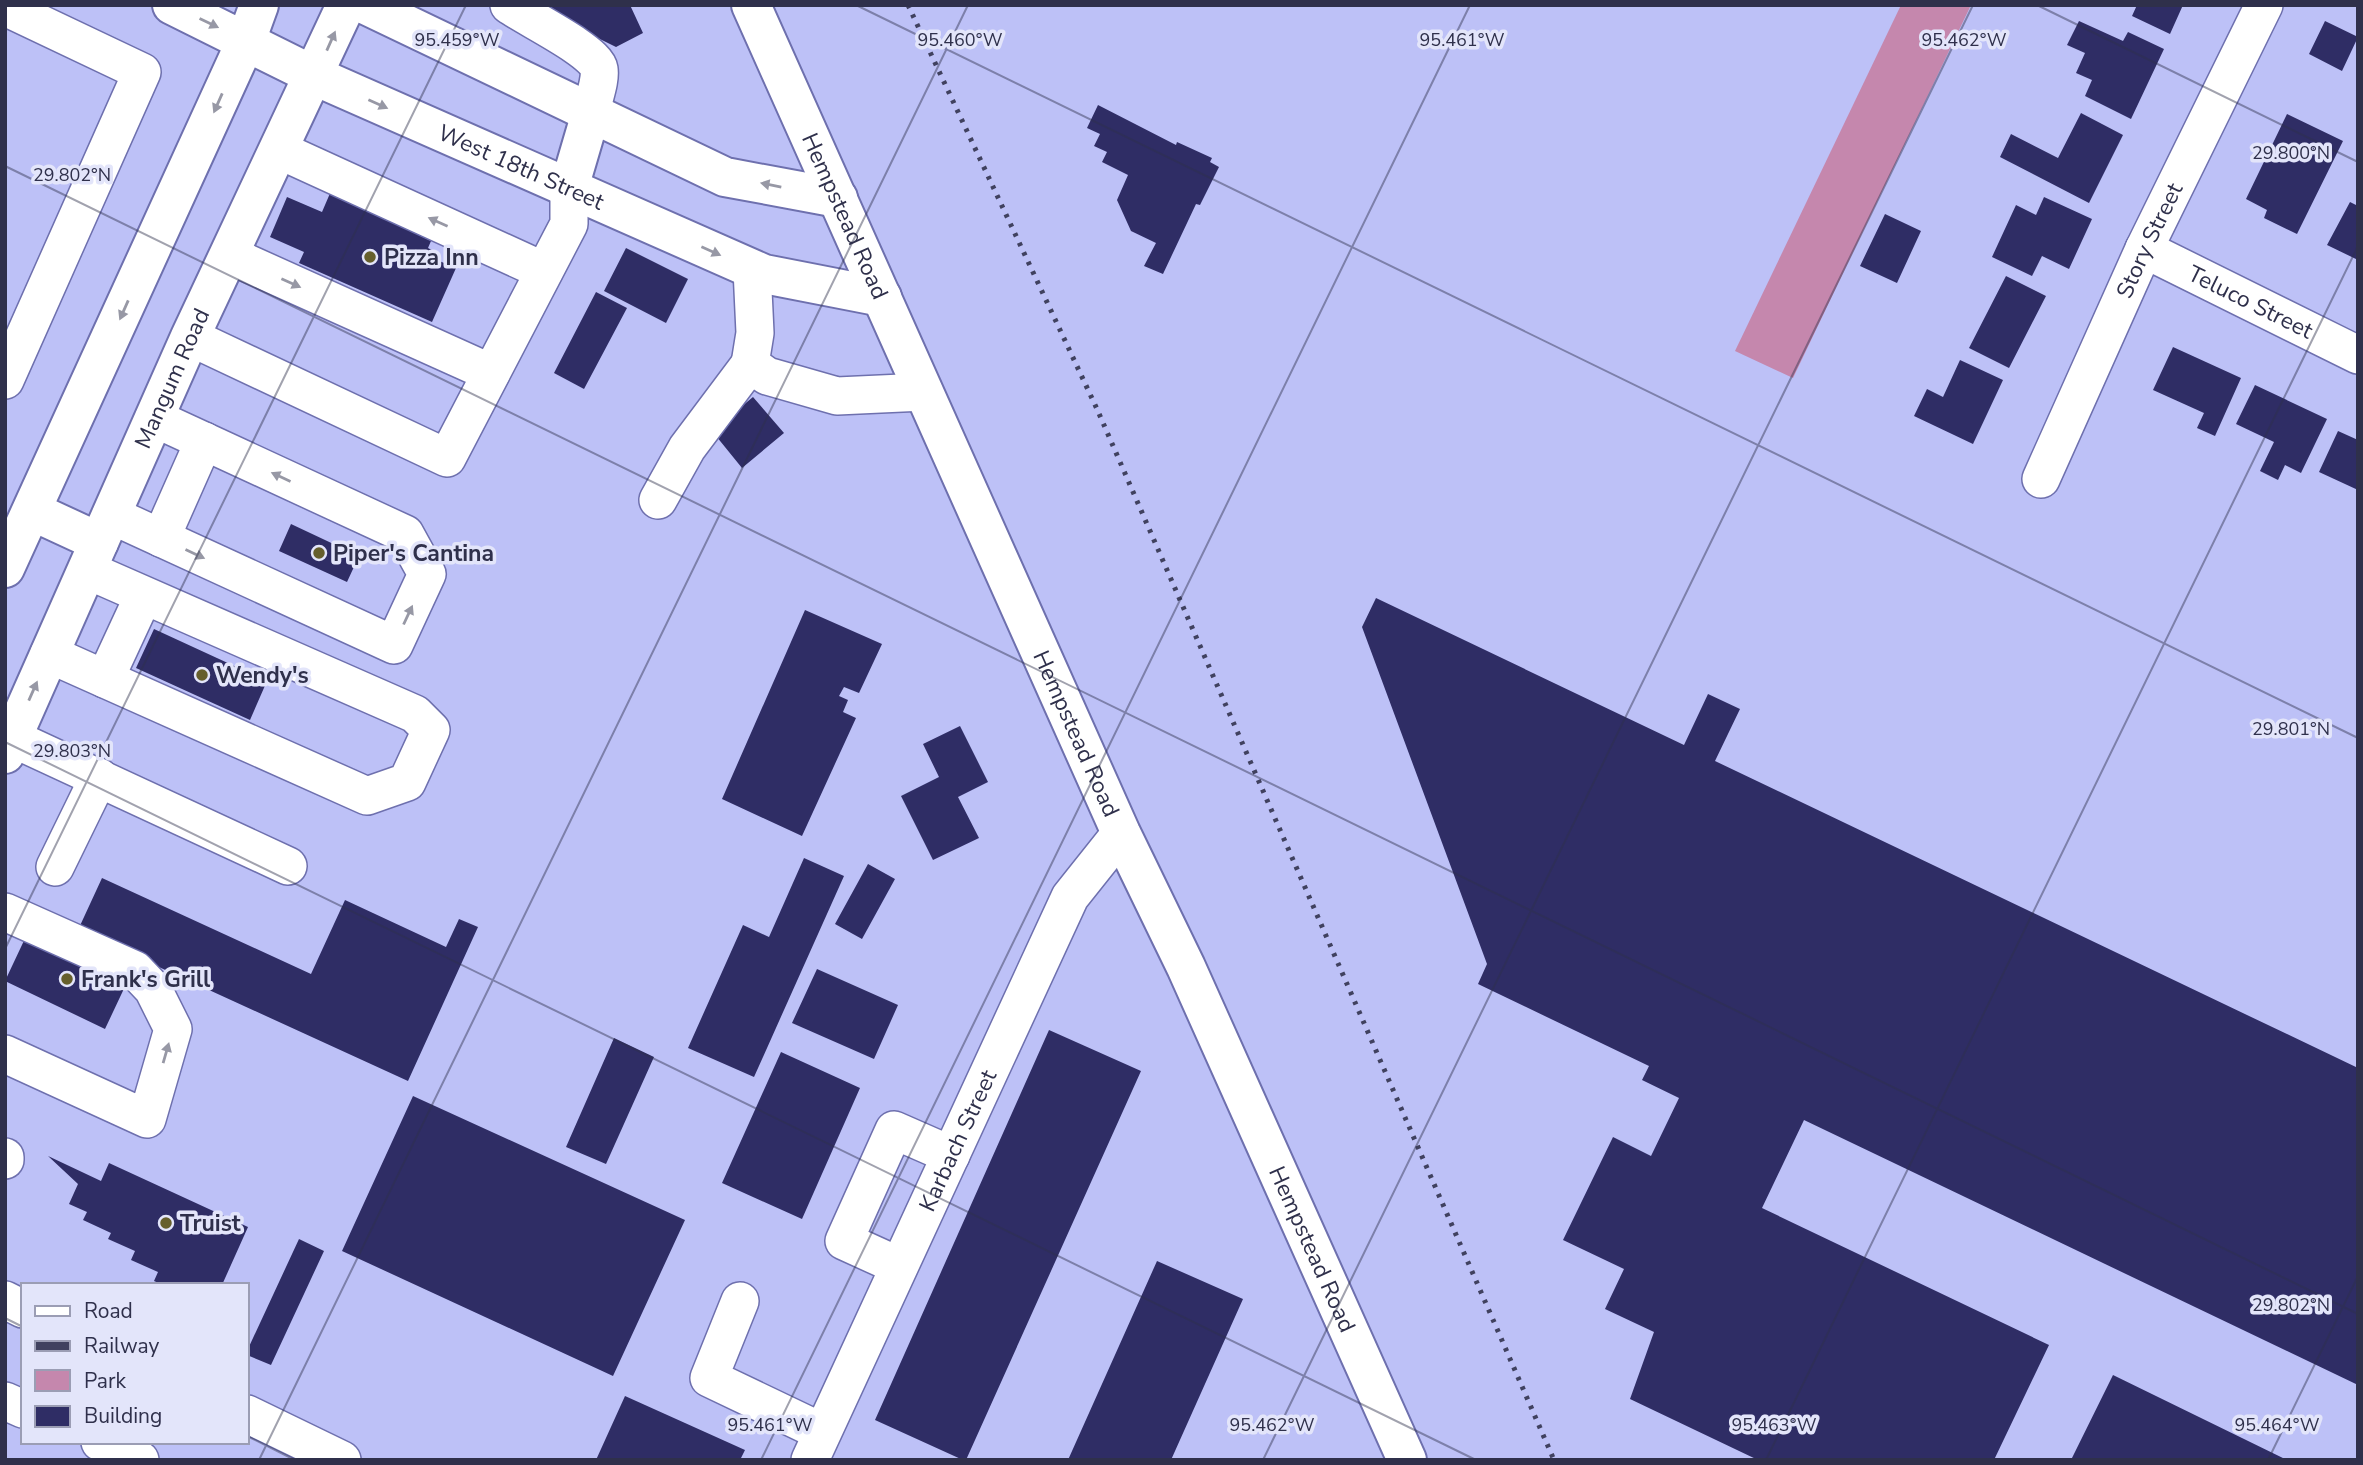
<svg xmlns="http://www.w3.org/2000/svg" width="2363" height="1465" font-family="'Nunito Sans',sans-serif">
	<style>
		.green { fill: #c587ad }
		.building { fill: #2f2d65 }
		.lines { fill: none; stroke-linecap: round; stroke-linejoin: round }
		.minor-casing { stroke: #6e70ae; stroke-width: 40 }
		.major-casing { stroke: #6e70ae; stroke-width: 42 }
		.minor { stroke: #fff; stroke-width: 37 }
		.major { stroke: #fff; stroke-width: 38 }
		.rail { stroke: #40415f; stroke-width: 5; stroke-dasharray: 3.5 7; stroke-linecap: butt }
		.oneway { fill: #9798a5 }
		.ticks { fill: none; stroke: #2f304b; stroke-width: 2; stroke-opacity: 0.45 }
		.poi-dot { fill: #665f2c; stroke: #e3e5fa; stroke-width: 2.5 }
		.labels { text-anchor: middle; dominant-baseline: central; stroke-width: 7; stroke-linejoin: round; paint-order: stroke }
		.street-label { font-size: 23px; fill: #2f304b; stroke: #e3e5fa }
		.poi-label { font-size: 23px; font-weight: bold; fill: #2f304b; stroke: #e3e5fa; text-anchor: start }
		.ticks-label { font-size: 18px; text-anchor: middle; fill: #2f304b; stroke: #e3e5fa; stroke-width: 7; stroke-linejoin: round; paint-order: stroke }
	</style>
	<rect width="100%" height="100%" fill="#bdc1f7"/>
	<!-- green -->
	<path class="green" d="M1901 5H1971L1793 378 1735 351Z"/>
	<!-- building -->
	<path class="building" d="M531 5H630L643 33 616 47Z
		M2137 5H2183L2170 34 2132 16Z
		M2079 21 2123 41 2128 32 2164 49 2131 119 2085 96 2092 80 2076 73 2085 53 2067 45Z
		M2325 21 2358 37 2342 71 2309 54Z
		M1098 105 1176 145 1177 142 1212 158 1210 162 1219 167 1200 205 1196 204 1163 274 1144 266 1156 243 1131 231 1117 200 1128 175 1102 162 1107 152 1094 146 1100 134 1087 128Z
		M2081 113 2123 135 2089 203 2000 157 2011 134 2058 158Z
		M2287 114 2343 141 2297 234 2264 218 2267 210 2246 199Z
		M331 191 431 241 428 248 439 254 437 260 456 268 432 322 299 263 304 252 270 237 287 197 322 212Z
		M2044 197 2092 219 2069 269 2042 256 2032 276 1992 257 2016 205 2036 215Z
		M2350 202 2358 206V260L2327 245Z
		M1885 214 1921 231 1897 283 1860 266Z
		M626 248 688 279 666 323 604 291Z
		M2006 276 2046 296 2009 368 1969 348Z
		M596 292 627 308 584 389 554 373Z
		M2173 347 2241 378 2215 436 2197 428 2204 413 2153 390Z
		M1960 360 2003 380 1973 444 1914 416 1927 389 1943 397Z
		M2255 385 2327 419 2301 473 2285 465 2278 480 2260 471 2274 442 2236 424Z
		M753 397 784 433 742 468 712 431Z
		M2338 431 2358 440V490L2319 472Z
		M291 524 359 556 347 582 279 551Z
		M1376 598 1684 745 1708 694 1740 709 1715 761 2358 1068V1385L1804 1120 1762 1208 2049 1345 1994 1460H1758L1630 1399 1654 1332 1605 1309 1624 1269 1563 1240 1613 1137 1651 1156 1679 1098 1642 1080 1649 1066 1478 984 1487 964 1362 627Z
		M805 610 882 644 859 693 844 687 839 696 848 700 843 712 856 718 802 836 722 799Z
		M154 629 267 681 250 720 136 668Z
		M960 726 988 782 958 797 979 838 933 860 901 796 939 777 923 744Z
		M804 858 844 876 754 1077 688 1048 743 925 769 937Z
		M868 864 895 879 862 939 835 924Z
		M102 878 311 974 345 900 446 947 459 919 478 927 408 1081 78 930Z
		M29 930 129 978 105 1029 5 981Z
		M817 969 898 1005 874 1059 792 1023Z
		M1049 1030 1141 1071 966 1460H963L875 1420Z
		M614 1038 654 1057 606 1164 566 1147Z
		M781 1052 860 1088 802 1219 722 1183Z
		M413 1096 685 1220 613 1376 342 1251Z
		M48 1156 101 1181 109 1163 248 1227 222 1285H163L154 1281 158 1272 131 1260 135 1251 108 1239 111 1233 83 1220 87 1212 69 1204 78 1184Z
		M299 1239 324 1251 271 1365 247 1355V1351Z
		M1157 1261 1243 1299 1171 1460H1068Z
		M2113 1375 2287 1460H2071Z
		M625 1396 745 1450 740 1460H596Z"/>
	<g class="lines">
		<!-- minor casing -->
		<g class="minor-casing">
			<g id="minor">
				<path d="M509 5C527 18 596 51 599 69 601 81 593 100 591 113"/>
				<path d="M5 7 142 72 5 380"/>
				<path d="M279 150 544 271"/>
				<path id="s1" d="M2144 249 2358 355"/>
				<path d="M229 255 491 373"/>
				<path d="M752 269 755 333 750 364 767 376 837 396 924 392"/>
				<path d="M190 337 447 458 569 224V188"/>
				<path id="s2" d="M2041 479 2144 249 2264 5"/>
				<path d="M658 500 687 448 750 364"/>
				<path d="M111 515 394 645 427 574 405 534 154 418"/>
				<path d="M161 538 204 441"/>
				<path d="M49 654 367 796 407 782 431 730 415 714 87 570"/>
				<path d="M105 679 143 597"/>
				<path d="M12 738 288 866"/>
				<path d="M55 867 99 777"/>
				<path d="M5 912 135 970 153 989 173 1029 147 1119 5 1054"/>
				<path d="M5 1157V1160"/>
				<path d="M899 1266 844 1241 894 1130 951 1155"/>
				<path d="M5 1300 23 1309"/>
				<path d="M740 1301 709 1378 822 1432"/>
				<path d="M5 1401 23 1409"/>
				<path d="M247 1414 342 1460"/>
				<path d="M100 1442 140 1460"/>
				<path id="s3" d="M810 1460 1070 897 1121 833"/>
			</g>
		</g>
		<!-- major casing -->
		<g class="major-casing">
			<g id="major">
				<path id="s4" d="M172 5 315 76 764 274 882 297"/>
				<path d="M366 5 725 177 838 198"/>
				<path id="s5" d="M751 5 1121 833 1186 967 1407 1460"/>
				<path d="M569 188 591 113"/>
				<path d="M32 511 99 542"/>
				<path d="M5 568 246 41 259 5"/>
				<path id="s6" d="M5 754 190 337 346 5"/>
			</g>
		</g>
		<!-- minor -->
		<use href="#minor" class="minor"/>
		<!-- major -->
		<use href="#major" class="major"/>
		<!-- rail -->
		<path class="rail" d="M908 5 1097 409 1554 1460"/>
	</g>
	<!-- one-way arrows -->
	<defs><path id="oneway-solid" d="M-6-.8H1V-3.2L6.5 0L1 3.2V.8H-6Z" transform="scale(1.75)"/></defs>
	<g class="oneway">
		<use href="#oneway-solid" transform="translate(209 23) rotate(26)"/>
		<use href="#oneway-solid" transform="translate(331 41) rotate(-66)"/>
		<use href="#oneway-solid" transform="translate(218 103) rotate(114)"/>
		<use href="#oneway-solid" transform="translate(378 104) rotate(24)"/>
		<use href="#oneway-solid" transform="translate(771 185) rotate(-169)"/>
		<use href="#oneway-solid" transform="translate(438 222) rotate(-156)"/>
		<use href="#oneway-solid" transform="translate(711 251) rotate(24)"/>
		<use href="#oneway-solid" transform="translate(291 283) rotate(24)"/>
		<use href="#oneway-solid" transform="translate(124 310) rotate(114)"/>
		<use href="#oneway-solid" transform="translate(281 477) rotate(-155)"/>
		<use href="#oneway-solid" transform="translate(195 554) rotate(25)"/>
		<use href="#oneway-solid" transform="translate(408 615) rotate(-65)"/>
		<use href="#oneway-solid" transform="translate(33 691) rotate(-66)"/>
		<use href="#oneway-solid" transform="translate(166 1053) rotate(-74)"/>
	</g>
	<!-- ticks -->
	<path class="ticks" d="M856 5 2358 738M2037 5 2358 162M5 166 2358 1314M5 742 1476 1460M5 949 466 5M5 1318 23 1327M247 1436 295 1460M259 1460 968 5M761 1460 1470 5M1263 1460 1973 5M1766 1460 2358 246M2268 1460 2358 1276"/>
	<!-- markers -->
	<g class="poi-dot">
		<circle cx="370" cy="257" r="7"/>
		<circle cx="319" cy="553" r="7"/>
		<circle cx="202" cy="675" r="7"/>
		<circle cx="67" cy="979" r="7"/>
		<circle cx="166" cy="1223" r="7"/>
	</g>
	<g class="labels">
		<!-- street labels -->
		<g class="street-label">
			<text stroke="none"><textPath href="#s4" startOffset="385">West 18th Street</textPath></text>
			<text stroke="none"><textPath href="#s5" startOffset="231">Hempstead Road</textPath></text>
			<text stroke="none"><textPath href="#s2" startOffset="262">Story Street</textPath></text>
			<text stroke="none"><textPath href="#s1" startOffset="119">Teluco Street</textPath></text>
			<text stroke="none"><textPath href="#s6" startOffset="411">Mangum Road</textPath></text>
			<text stroke="none"><textPath href="#s5" startOffset="798">Hempstead Road</textPath></text>
			<text stroke="none"><textPath href="#s3" startOffset="352">Karbach Street</textPath></text>
			<text stroke="none"><textPath href="#s5" startOffset="1365">Hempstead Road</textPath></text>
		</g>
		<!-- poi labels -->
		<g class="poi-label">
			<text x="384" y="257">Pizza Inn</text>
			<text x="333" y="553">Piper's Cantina</text>
			<text x="216" y="675">Wendy's</text>
			<text x="81" y="979">Frank's Grill</text>
			<text x="180" y="1223">Truist</text>
		</g>
	</g>
	<g class="ticks-label">
		<text x="457" y="46">95.459°W</text>
		<text x="960" y="46">95.460°W</text>
		<text x="1462" y="46">95.461°W</text>
		<text x="1964" y="46">95.462°W</text>
		<text x="2291" y="159">29.800°N</text>
		<text x="72" y="181">29.802°N</text>
		<text x="2291" y="735">29.801°N</text>
		<text x="72" y="757">29.803°N</text>
		<text x="2291" y="1311">29.802°N</text>
		<text x="770" y="1431">95.461°W</text>
		<text x="1272" y="1431">95.462°W</text>
		<text x="1774" y="1431">95.463°W</text>
		<text x="2277" y="1431">95.464°W</text>
	</g>
	<!-- border -->
	<rect width="2363" height="1465" fill="none" stroke="#2f304b" stroke-width="14"/>
	<!-- legend -->
	<rect x="21" y="1283" width="228" height="161" fill="#e3e5fa" stroke="#9b9db4" stroke-width="2"/>
	<rect x="35" y="1306" width="35" height="10" fill="#ffffff" stroke="#9b9db4" stroke-width="2"/>
	<text x="84" y="1318" font-size="21" fill="#2f304b">Road</text>
	<rect x="35" y="1341" width="35" height="10" fill="#40415f" stroke="#9b9db4" stroke-width="2"/>
	<text x="84" y="1353" font-size="21" fill="#2f304b">Railway</text>
	<rect x="35" y="1370" width="35" height="21" fill="#c587ad" stroke="#9b9db4" stroke-width="2"/>
	<text x="84" y="1388" font-size="21" fill="#2f304b">Park</text>
	<rect x="35" y="1406" width="35" height="21" fill="#2f2d65" stroke="#9b9db4" stroke-width="2"/>
	<text x="84" y="1423" font-size="21" fill="#2f304b">Building</text>
</svg>
